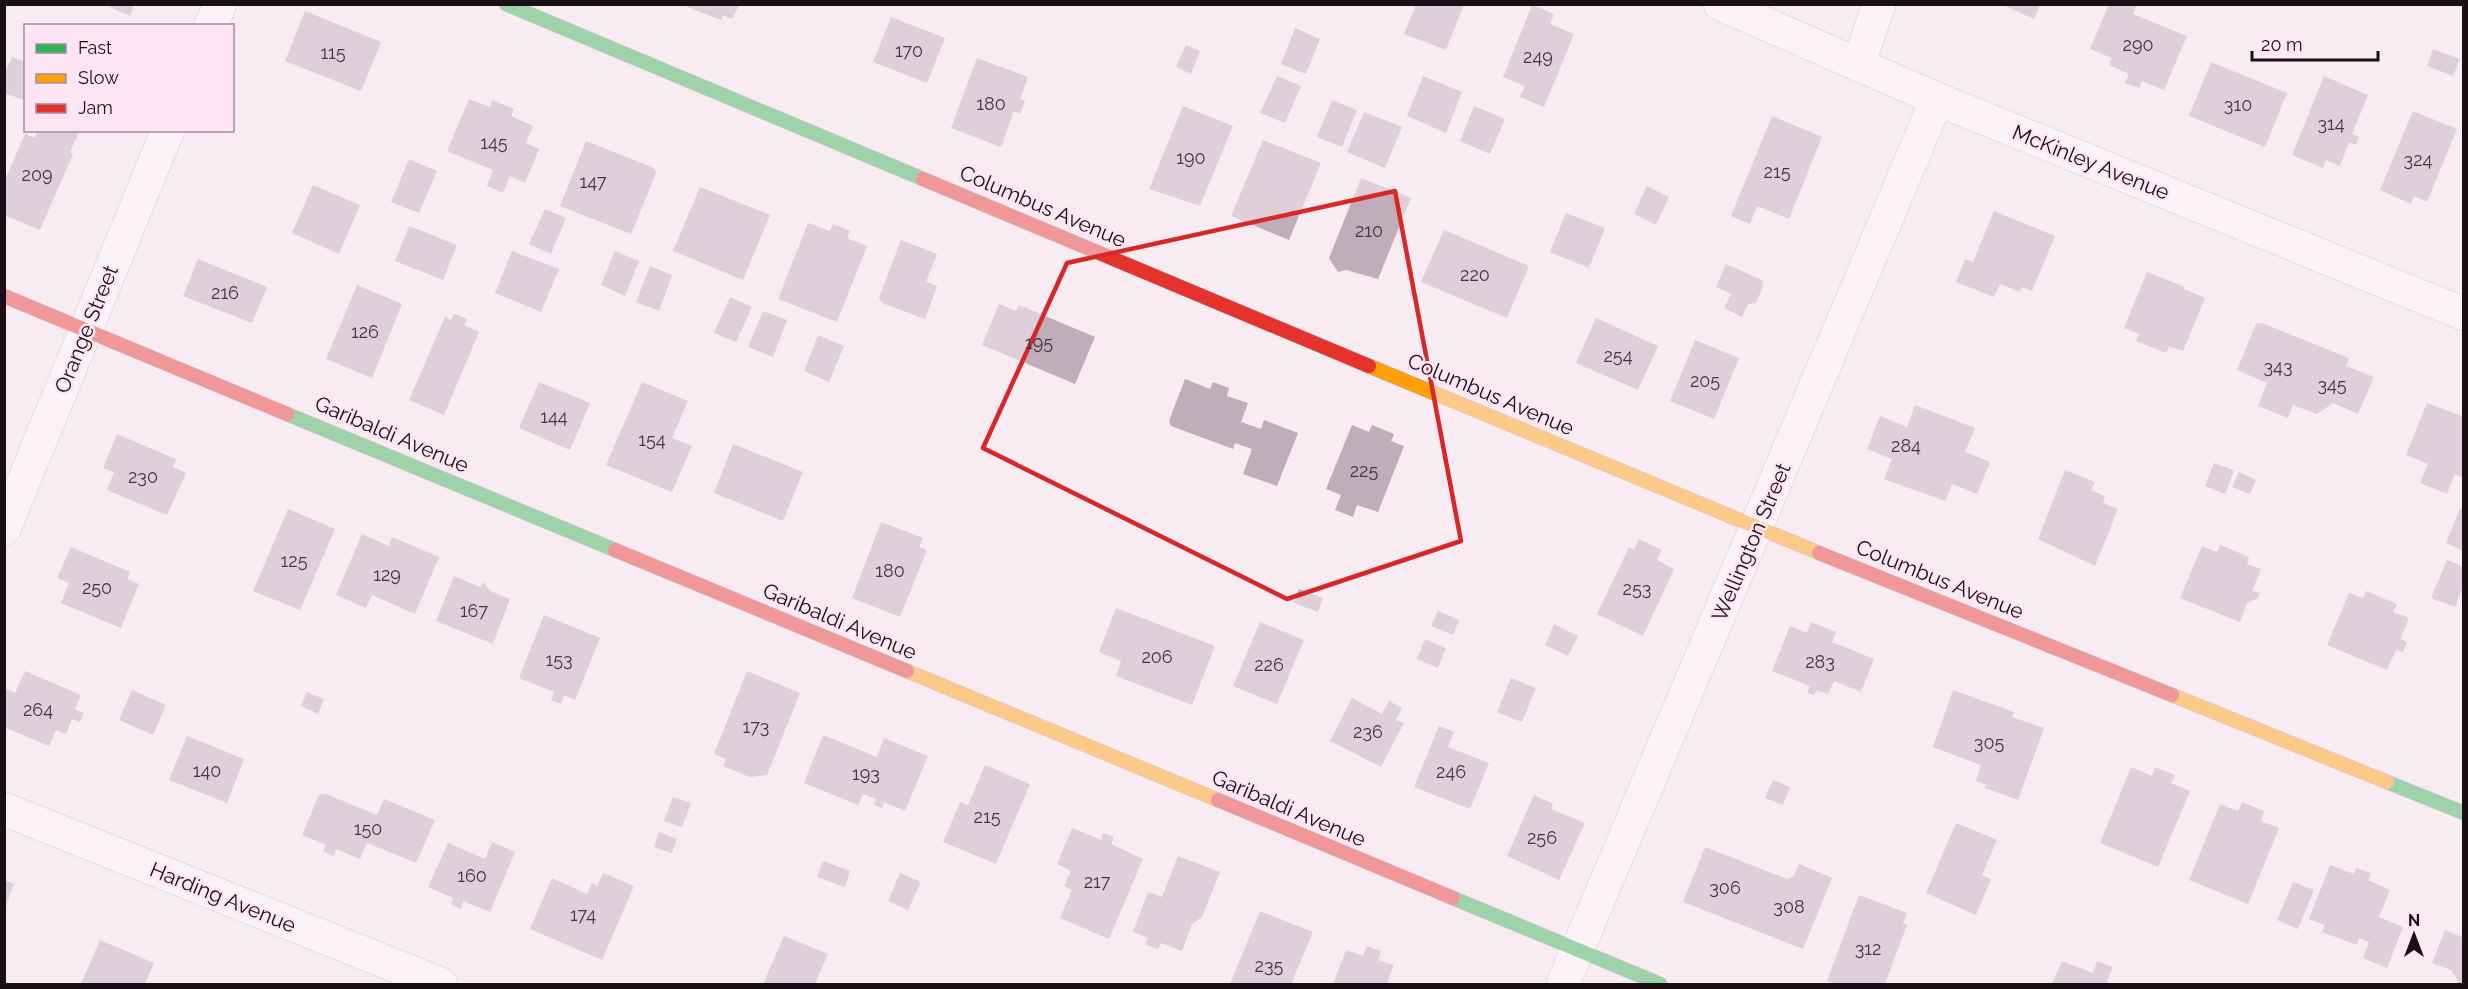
<svg xmlns="http://www.w3.org/2000/svg" width="2468" height="989" font-family="Raleway,sans-serif">
	<style>
		.building { fill: #c0adb9 }
		.lines { fill: none; stroke-linecap: round; stroke-linejoin: round }
		.street-casing { stroke: #b2a7ad; stroke-width: 34 }
		.fast-casing { stroke: #b2a7ad; stroke-width: 15 }
		.slow-casing { stroke: #b2a7ad; stroke-width: 15 }
		.jam-casing { stroke: #b2a7ad; stroke-width: 15 }
		.street { stroke: #fefcfd; stroke-width: 33 }
		.fast { stroke: #30b455; stroke-width: 14 }
		.slow { stroke: #ff9f0a; stroke-width: 14 }
		.jam { stroke: #e5322d; stroke-width: 14 }
		.marked { fill: none; stroke: #d62828; stroke-width: 4.5; stroke-linejoin: round }
		.labels { text-anchor: middle; dominant-baseline: central; stroke-width: 5; stroke-linejoin: round; paint-order: stroke }
		.number-label { font-size: 18px; fill: #43363e }
		.street-label { font-size: 21px; fill: #190f15; stroke: #fee5f3 }
	</style>
	<rect width="100%" height="100%" fill="#f8ebf2"/>
	<!-- building -->
	<path class="building" d="M103 4H134L130 16Z
		M688 4H740L732 19 723 15 721 20 687 7Z
		M1416 4H1464L1446 50 1404 34Z
		M2001 4H2040L2034 19Z
		M2109 4H2137L2133 14 2187 36 2164 90 2142 81 2139 88 2125 83 2129 74 2109 65 2112 58 2090 49Z
		M1532 5 1554 14 1550 24 1574 34 1544 107 1520 97 1525 86 1503 77Z
		M305 11 381 42 361 91 285 61Z
		M891 17 945 38 927 83 873 62Z
		M1295 28 1320 39 1306 74 1281 64Z
		M1186 45 1200 51 1191 74 1176 67Z
		M2433 49 2460 59 2453 76 2427 66Z
		M12 57 26 62 24 100 4 93V75Z
		M977 58 1028 77 1020 99 1025 101 1020 114 1014 111 1001 147 951 128Z
		M2211 62 2287 93 2265 147 2189 116Z
		M1277 76 1301 86 1285 123 1260 113Z
		M1423 76 1462 92 1446 133 1407 116Z
		M2324 76 2368 95 2352 134 2359 137 2356 145 2349 142 2340 166 2326 160 2323 168 2292 155Z
		M469 99 490 107 492 100 514 109 511 116 533 126 526 143 539 149 525 183 510 176 503 193 487 186 493 170 447 151Z
		M1332 100 1357 110 1342 147 1317 137Z
		M1183 106 1233 126 1200 206 1149 189Z
		M1474 106 1505 119 1490 154 1460 141Z
		M2413 111 2457 129 2427 202 2414 196 2411 204 2380 190Z
		M1364 112 1402 127 1385 168 1347 152Z
		M1772 116 1822 137 1789 219 1757 206 1750 224 1731 216Z
		M38 130 79 132 70 152 73 154 40 230 4 215V182L25 134 35 138Z
		M1263 140 1321 163 1289 240 1231 216Z
		M586 141 654 168 656 173 631 234 560 206Z
		M409 159 437 171 419 213 391 202Z
		M1361 178 1411 198 1378 279 1346 270 1338 272 1329 258Z
		M313 185 360 205 339 254 292 233Z
		M1647 186 1669 197 1656 225 1634 214Z
		M700 187 770 215 743 280 673 251Z
		M545 209 566 218 551 254 529 244Z
		M1994 211 2055 236 2032 291 2022 287 2020 292 2000 284 1994 297 1956 282 1965 259 1973 262Z
		M1566 213 1605 228 1589 268 1550 252Z
		M808 223 830 231 833 224 850 231 847 238 867 246 837 322 778 299Z
		M409 226 457 245 443 280 395 261Z
		M1444 230 1529 266 1507 318 1421 282Z
		M901 240 937 254 926 282 937 286 925 319 882 303 879 298Z
		M512 251 559 269 541 312 495 293Z
		M615 251 639 261 625 296 601 285Z
		M198 259 267 287 252 323 183 296Z
		M1726 264 1762 280 1763 286 1756 303 1748 304 1742 317 1724 308 1731 294 1716 287Z
		M650 266 672 275 659 311 636 302Z
		M2147 272 2185 287 2184 289 2205 298 2183 351 2169 346 2166 353 2136 341 2139 334 2124 328Z
		M357 285 402 304 372 378 326 359Z
		M730 297 752 307 736 342 714 333Z
		M999 304 1016 311 1019 305 1095 337 1075 384 982 345Z
		M763 311 787 320 773 357 748 347Z
		M454 314 467 319 464 325 479 332 444 415 409 400 445 317 451 320Z
		M1596 318 1658 346 1638 390 1576 363Z
		M2262 323 2349 358 2346 366 2374 377 2358 414 2333 403 2317 414 2293 405 2288 418 2258 406 2267 383 2237 370 2256 324Z
		M818 335 844 346 829 382 804 371Z
		M1695 340 1739 358 1714 419 1670 401Z
		M1185 379 1210 389 1213 382 1229 388 1227 396 1248 403 1241 422 1261 429 1264 420 1298 433 1277 486 1243 474 1252 449 1235 443 1233 449 1171 426 1169 421Z
		M539 382 590 403 570 450 519 428Z
		M642 382 688 401 672 438 692 446 672 492 606 465Z
		M2427 403 2464 417V478L2455 474 2447 494 2420 483 2428 464 2406 455Z
		M1915 405 1975 428 1965 452 1990 462 1977 494 1952 484 1945 501 1884 479 1892 459 1867 449 1880 416 1907 427Z
		M1352 425 1369 432 1372 425 1394 434 1391 441 1404 446 1378 512 1357 505 1353 517 1335 510 1341 495 1326 489Z
		M117 434 176 459 173 467 186 473 167 515 107 490 114 472 103 468Z
		M733 444 803 472 783 521 714 493Z
		M2214 463 2234 470 2225 494 2205 486Z
		M2065 470 2095 482 2091 490 2105 496 2103 503 2118 509 2095 566 2038 539Z
		M2239 472 2256 480 2250 494 2232 487Z
		M288 509 335 529 300 610 253 591Z
		M2460 509 2464 510V551L2446 543Z
		M881 522 923 538 919 547 927 550 900 617 852 598Z
		M362 534 389 546 392 537 439 557 415 614 372 595 366 608 336 595Z
		M1639 539 1662 550 1657 560 1674 569 1643 636 1597 614 1629 547 1634 550Z
		M2220 545 2249 557 2247 564 2261 569 2252 591 2260 593 2258 598 2247 603 2240 622 2180 598 2202 546 2217 552Z
		M71 547 130 572 127 579 139 584 121 628 61 603 69 583 57 578Z
		M2447 560 2464 567V584L2455 607 2431 598Z
		M454 576 480 587 483 582 490 591 510 599 493 644 436 621Z
		M1299 589 1323 598 1318 612 1294 603Z
		M2366 591 2397 604 2393 612 2409 618 2400 639 2407 642 2403 652 2396 650 2387 670 2327 645 2349 593 2363 598Z
		M1116 608 1215 646 1192 705 1116 676 1121 661 1099 652Z
		M1438 611 1459 620 1453 635 1431 626Z
		M544 615 600 638 575 700 564 695 561 704 551 700 554 692 519 678Z
		M1260 622 1304 640 1277 704 1233 686Z
		M1811 622 1836 632 1832 642 1874 659 1861 692 1834 681 1828 694 1816 690 1814 695 1807 693 1810 686 1772 671 1790 626 1807 633Z
		M1554 624 1578 636 1568 656 1545 645Z
		M1425 639 1446 648 1438 668 1417 659Z
		M25 671 81 695 75 709 84 713 80 722 72 719 66 734 56 730 49 746 4 727V695L7 689 15 693Z
		M747 671 800 693 767 775 750 777 723 766 726 759 714 754Z
		M1511 678 1536 688 1522 722 1497 712Z
		M132 690 166 705 153 735 119 720Z
		M1953 690 2014 712 2012 717 2044 728 2018 800 1985 788 1986 785 1976 781 1981 765 1933 747Z
		M307 692 324 699 318 714 301 706Z
		M1352 698 1382 714 1389 701 1402 708 1396 720 1404 723 1381 767 1330 741Z
		M1439 726 1454 732 1448 747 1489 763 1470 809 1414 787Z
		M823 735 877 757 884 738 928 756 905 811 884 802 882 808 874 805 876 799 863 794 858 805 804 783Z
		M187 736 244 759 227 803 169 780Z
		M985 765 1030 784 996 864 943 842 960 802 968 805Z
		M2131 767 2152 776 2155 767 2175 775 2171 783 2190 791 2158 867 2100 843Z
		M1773 780 1790 787 1783 805 1765 798Z
		M326 794 377 815 384 799 435 820 416 863 367 843 360 859 336 849 334 856 323 851 326 845 302 835 319 795Z
		M1534 795 1553 804 1551 809 1585 823 1559 880 1507 856Z
		M673 797 691 803 682 827 664 821Z
		M2242 802 2264 811 2261 821 2279 828 2248 904 2189 880 2220 804 2238 811Z
		M1956 823 1997 840 1982 875 1991 879 1976 915 1926 893Z
		M1072 828 1101 840 1103 833 1114 837 1111 844 1143 859 1109 939 1060 918 1072 890 1064 886 1071 871 1057 864Z
		M659 832 677 839 672 853 654 847Z
		M492 842 515 852 490 912 463 901 461 909 451 904 453 898 428 887 448 843 485 859Z
		M1705 847 1787 879 1794 876 1799 864 1832 878 1803 949 1683 902Z
		M1178 856 1220 872 1202 917 1192 924 1182 951 1161 943 1158 949 1145 944 1148 938 1133 932 1148 892 1162 897Z
		M823 861 850 871 845 887 817 877Z
		M2330 865 2354 874 2356 868 2371 873 2368 880 2390 890 2379 917 2403 927 2387 968 2363 958 2369 942 2359 938 2357 945 2322 932 2325 925 2309 919Z
		M603 873 634 886 602 960 530 929 552 878 587 894 592 883 597 886Z
		M900 873 921 882 908 910 888 901Z
		M4 880 14 884 5 908H4Z
		M2293 882 2314 890 2298 929 2277 920Z
		M1859 895 1907 913 1903 924 1907 925 1885 984H1836L1827 981Z
		M1260 911 1313 932 1291 984H1230Z
		M2445 930 2464 938V984H2456L2458 980 2451 970 2432 963Z
		M784 936 828 954 815 984H763Z
		M100 940 154 963 145 984H81Z
		M1367 946 1381 951 1378 960 1394 965 1387 984H1333L1346 950 1363 956Z
		M2062 961 2093 973 2097 961 2113 967 2106 984H2052Z"/>
	<g class="lines">
		<!-- street casing -->
		<g class="street-casing">
			<path id="street" d="M1720 4 1937 99 2464 314
				M211 26 220 4
				M1859 63 1879 4
				M4 529 168 130
				M4 809 441 984
				M1563 984 1937 99"/>
		</g>
		<!-- fast casing -->
		<g class="fast-casing">
			<path id="fast" d="M506 4 923 179
				M287 414 615 550
				M2387 782 2464 813
				M1453 898 1660 984"/>
		</g>
		<!-- slow casing -->
		<g class="slow-casing">
			<path id="slow" d="M1369 366 1819 553
				M907 671 1218 800
				M2172 695 2387 782"/>
		</g>
		<!-- jam casing -->
		<g class="jam-casing">
			<path id="jam" d="M923 179 1369 366
				M4 296 287 414
				M615 550 907 671
				M1819 553 2172 695
				M1218 800 1453 898"/>
		</g>
		<!-- street -->
		<use href="#street" class="street"/>
		<!-- fast -->
		<use href="#fast" class="fast"/>
		<!-- slow -->
		<use href="#slow" class="slow"/>
		<!-- jam -->
		<use href="#jam" class="jam"/>
	</g>
	<!-- marked area -->
	<path d="M0 0H2468V989H0ZM1395 191 1461 541 1287 599 983 448 1067 263Z" fill="#f8ebf2" fill-opacity=".55" fill-rule="evenodd"/>
	<path class="marked" d="M1395 191 1461 541 1287 599 983 448 1067 263Z"/>
	<g class="labels">
		<!-- number labels -->
		<g class="number-label">
			<text x="2138" y="44">290</text>
			<text x="909" y="50">170</text>
			<text x="333" y="52">115</text>
			<text x="1538" y="56">249</text>
			<text x="991" y="103">180</text>
			<text x="2238" y="104">310</text>
			<text x="2331" y="123">314</text>
			<text x="494" y="142">145</text>
			<text x="1191" y="157">190</text>
			<text x="2418" y="159">324</text>
			<text x="1777" y="171">215</text>
			<text x="37" y="174">209</text>
			<text x="593" y="181">147</text>
			<text x="1369" y="230">210</text>
			<text x="1475" y="274">220</text>
			<text x="225" y="292">216</text>
			<text x="365" y="331">126</text>
			<text x="1039" y="342">195</text>
			<text x="1618" y="355">254</text>
			<text x="2278" y="366">343</text>
			<text x="1705" y="380">205</text>
			<text x="2332" y="384">345</text>
			<text x="554" y="416">144</text>
			<text x="652" y="439">154</text>
			<text x="1906" y="445">284</text>
			<text x="1364" y="470">225</text>
			<text x="143" y="476">230</text>
			<text x="294" y="560">125</text>
			<text x="890" y="570">180</text>
			<text x="387" y="574">129</text>
			<text x="97" y="587">250</text>
			<text x="1637" y="588">253</text>
			<text x="474" y="610">167</text>
			<text x="1157" y="656">206</text>
			<text x="559" y="659">153</text>
			<text x="1820" y="661">283</text>
			<text x="1269" y="664">226</text>
			<text x="38" y="709">264</text>
			<text x="756" y="726">173</text>
			<text x="1368" y="731">236</text>
			<text x="1989" y="742">305</text>
			<text x="207" y="770">140</text>
			<text x="1451" y="771">246</text>
			<text x="866" y="773">193</text>
			<text x="987" y="816">215</text>
			<text x="368" y="828">150</text>
			<text x="1542" y="837">256</text>
			<text x="472" y="875">160</text>
			<text x="1097" y="881">217</text>
			<text x="1725" y="887">306</text>
			<text x="1789" y="906">308</text>
			<text x="583" y="914">174</text>
			<text x="1868" y="948">312</text>
			<text x="1269" y="965">235</text>
		</g>
		<!-- street labels -->
		<g class="street-label">
			<text transform="translate(2091 162) rotate(22)">McKinley Avenue</text>
			<text transform="translate(1043 206) rotate(23)">Columbus Avenue</text>
			<text transform="translate(86 329) rotate(-68)">Orange Street</text>
			<text transform="translate(1491 394) rotate(23)">Columbus Avenue</text>
			<text transform="translate(392 434) rotate(23)">Garibaldi Avenue</text>
			<text transform="translate(1751 542) rotate(-67)">Wellington Street</text>
			<text transform="translate(1940 579) rotate(22)">Columbus Avenue</text>
			<text transform="translate(840 621) rotate(23)">Garibaldi Avenue</text>
			<text transform="translate(1289 808) rotate(23)">Garibaldi Avenue</text>
			<text transform="translate(223 897) rotate(22)">Harding Avenue</text>
		</g>
	</g>
	<!-- border -->
	<rect width="2468" height="989" fill="none" stroke="#190f15" stroke-width="12"/>
	<!-- legend -->
	<rect x="24" y="24" width="210" height="108" fill="#fee5f3" stroke="#a28f9a" stroke-width="1.5"/>
	<rect x="36" y="44" width="30" height="9" fill="#30b455" stroke="#a28f9a" stroke-width="1.5"/>
	<text x="78" y="54" font-size="18" fill="#190f15">Fast</text>
	<rect x="36" y="74" width="30" height="9" fill="#ff9f0a" stroke="#a28f9a" stroke-width="1.5"/>
	<text x="78" y="84" font-size="18" fill="#190f15">Slow</text>
	<rect x="36" y="104" width="30" height="9" fill="#e5322d" stroke="#a28f9a" stroke-width="1.5"/>
	<text x="78" y="114" font-size="18" fill="#190f15">Jam</text>
	<!-- north arrow -->
	<g transform="translate(2414 935)" stroke="#fee5f3" stroke-width="4.5" paint-order="stroke">
	<path d="M0-4.5L10 22L0 15L-10 22Z" fill="#190f15"/>
	<text y="-9" font-size="16" font-weight="bold" text-anchor="middle" fill="#190f15">N</text>
	</g>
	<!-- scale -->
	<path d="M2252 51v9h126v-9" fill="none" stroke="#190f15" stroke-width="3"/>
	<text x="2261" y="51" font-size="18" fill="#190f15" stroke="#fee5f3" stroke-width="4.5" paint-order="stroke">20 m</text>
</svg>
